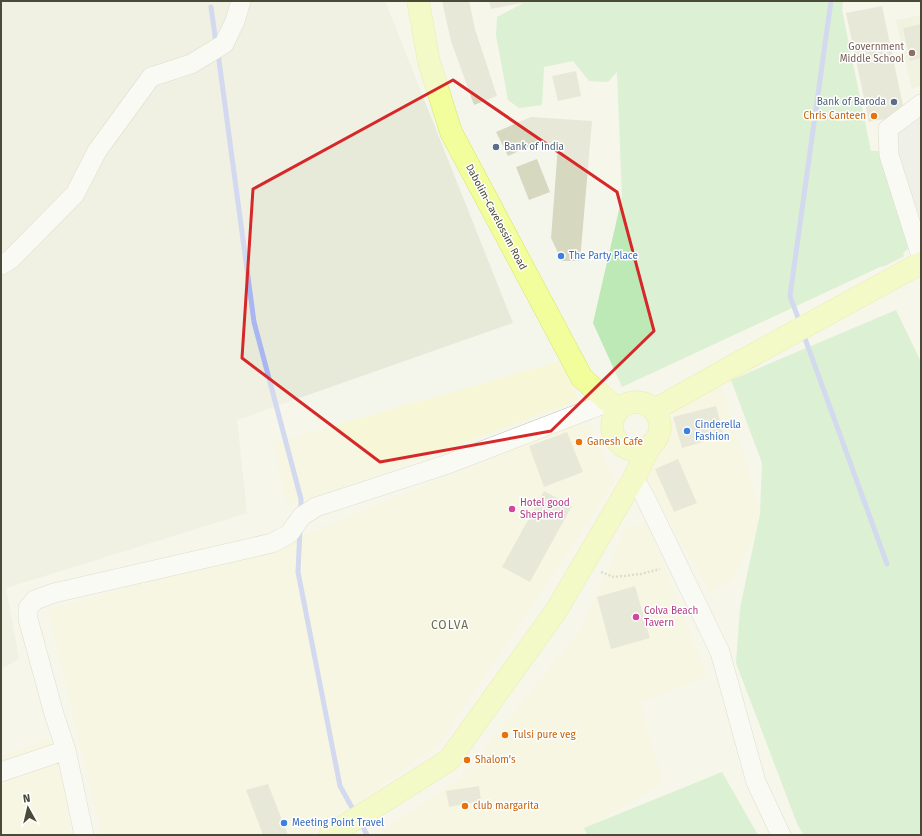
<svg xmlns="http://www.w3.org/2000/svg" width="922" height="836" font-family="'Fira Sans',sans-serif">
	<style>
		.residential { fill: #e8ead9 }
		.commercial { fill: #f7f6d7 }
		.education { fill: #ebefd5 }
		.green { fill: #bce9b5 }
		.parking { fill: #e7e8e2 }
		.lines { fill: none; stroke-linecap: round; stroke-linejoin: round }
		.stream { stroke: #a9b6f1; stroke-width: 5 }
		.building { fill: #d7d8c0 }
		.minor-casing { stroke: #c0c1ae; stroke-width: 20 }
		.major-casing { stroke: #d8e56a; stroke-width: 23 }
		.path { stroke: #c1c39f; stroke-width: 2.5; stroke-dasharray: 2 2; stroke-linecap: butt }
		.minor { stroke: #fff; stroke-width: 19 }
		.major { stroke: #f2fe9c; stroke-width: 22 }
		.marked { fill: none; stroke: #d62828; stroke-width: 3; stroke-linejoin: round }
		.education-dot { fill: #8d6e63; stroke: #fff; stroke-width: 1.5 }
		.service-dot { fill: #5c6f8a; stroke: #fff; stroke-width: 1.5 }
		.food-dot { fill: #e8710a; stroke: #fff; stroke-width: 1.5 }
		.shop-dot { fill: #3f7fe0; stroke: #fff; stroke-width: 1.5 }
		.hotel-dot { fill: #d1479c; stroke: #fff; stroke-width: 1.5 }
		.labels { text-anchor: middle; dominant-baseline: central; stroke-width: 3; stroke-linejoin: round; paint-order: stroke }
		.education-label { font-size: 10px; fill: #785e54; stroke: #fff; text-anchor: end }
		.service-label { font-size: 10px; fill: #4e5e75; stroke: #fff; text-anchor: end }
		.food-label { font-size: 10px; fill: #c56008; stroke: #fff; text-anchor: start }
		.street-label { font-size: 10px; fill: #4a4a39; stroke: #fff }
		.shop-label { font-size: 10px; fill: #366cbe; stroke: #fff; text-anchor: start }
		.hotel-label { font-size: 10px; fill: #b23c85; stroke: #fff; text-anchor: start }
		.quarter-label { font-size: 12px; letter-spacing: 1px; fill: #6d6d50; stroke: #fff }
	</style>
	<rect width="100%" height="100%" fill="#f5f6eb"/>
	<!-- residential -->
	<path class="residential" d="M1 1H385L513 323 237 420 247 513 6 588 19 659 1 669Z"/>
	<!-- commercial -->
	<path class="commercial" d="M561 361 578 400 313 499 287 506 273 443Z
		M721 386 763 517 732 580 710 593 647 481 676 411Z
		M587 419 615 482 439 744 312 835H102L48 610 294 539Z
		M647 522 707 677 640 702 663 783 583 831 584 835H376L460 779 581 629 626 529Z
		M49 739 57 752 72 835H1V756Z"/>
	<!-- education -->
	<path class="education" d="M921 15V86L912 89 896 20Z"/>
	<!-- green -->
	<path class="green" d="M527 1H843L842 10 870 146 871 151H881L913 245 903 253 904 256 885 266 880 267 622 387 593 323 622 197 617 72 608 82 589 81 573 61 544 67 542 105 519 108 508 100 496 35 497 17Z
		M896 310 921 362V835H804L798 826 736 663 740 608 760 514 762 463 731 380Z
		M722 772 758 835H587L584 828Z"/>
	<!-- parking -->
	<path class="parking" d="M921 114V218L892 150 899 128Z"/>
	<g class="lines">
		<!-- stream -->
		<path class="stream" d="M211 7 216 43
			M218 53 254 322 301 499V511
			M800 323 790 296 831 1
			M803 333 887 564
			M300 529 298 572 340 786 355 813
			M360 821 367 835"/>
	</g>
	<!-- building -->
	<path class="building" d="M442 1H469L475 29 497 96 474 105 451 41Z
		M489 1H527V2L491 9Z
		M882 6 905 115 869 122 846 13Z
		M921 24V58L910 61 903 28Z
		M576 71 581 96 558 101 552 76Z
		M531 117 592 121 580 261H562L551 238 558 146 535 144 508 156 496 132Z
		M537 159 550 192 529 200 516 167Z
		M716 406 724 436 682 448 673 417Z
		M567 432 583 472 544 487 529 446Z
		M678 459 697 503 674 512 655 469Z
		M544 491 572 506 530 582 502 567Z
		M635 586 650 638 611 649 597 597Z
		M268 784 288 835H263L246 790Z
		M479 786 481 801 449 807 446 791Z"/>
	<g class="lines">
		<!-- minor casing -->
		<g class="minor-casing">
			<path id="minor" d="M921 104 888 129 889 155 921 256
				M1 265 11 259 75 194 97 151 151 77 191 64 224 44 235 21 241 1
				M634 478 645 497 720 652 756 782 781 835
				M1 772 66 750
				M84 835 66 750 54 714 28 619V608L35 600 54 593 272 543 289 534 302 516 316 507 448 464 609 402"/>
		</g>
		<!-- major casing -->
		<g class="major-casing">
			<path id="major" d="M418 1 429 62 451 132 582 378 609 402 619 409
				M612 426a24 24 0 1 1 48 0a24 24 0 1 1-48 0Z
				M654 410 738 363 921 263
				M330 835 449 760 556 611 634 478 650 446"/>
		</g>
		<!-- path -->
		<path class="path" d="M601 572 614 577 641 574 660 569"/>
		<!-- minor -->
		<use href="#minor" class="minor"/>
		<!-- major -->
		<use href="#major" class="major"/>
	</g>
	<!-- marked area -->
	<path d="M0 0H922V836H0ZM453 80 617 192 654 331 551 431 380 462 242 358 253 189Z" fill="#f5f6eb" fill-opacity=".55" fill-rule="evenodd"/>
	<path class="marked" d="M453 80 617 192 654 331 551 431 380 462 242 358 253 189Z"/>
	<!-- markers -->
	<circle class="education-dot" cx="912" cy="53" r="4"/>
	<g class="service-dot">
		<circle cx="894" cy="102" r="4"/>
		<circle cx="496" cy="147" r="4"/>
	</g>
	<g class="food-dot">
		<circle cx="874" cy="116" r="4"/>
		<circle cx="579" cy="442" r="4"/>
		<circle cx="505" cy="735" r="4"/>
		<circle cx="467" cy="760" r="4"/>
		<circle cx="465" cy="806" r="4"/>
	</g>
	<g class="shop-dot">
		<circle cx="561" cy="256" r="4"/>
		<circle cx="687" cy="431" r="4"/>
		<circle cx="284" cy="823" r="4"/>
	</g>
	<g class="hotel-dot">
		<circle cx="512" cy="509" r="4"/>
		<circle cx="636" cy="617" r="4"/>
	</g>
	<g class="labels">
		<!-- education labels -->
		<g class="education-label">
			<text x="904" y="47">Government<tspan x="904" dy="12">Middle School</tspan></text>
		</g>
		<!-- service labels -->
		<g class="service-label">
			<text x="886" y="102">Bank of Baroda</text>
			<text x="504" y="147" text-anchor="start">Bank of India</text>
		</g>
		<!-- food labels -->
		<g class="food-label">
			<text x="866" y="116" text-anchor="end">Chris Canteen</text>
			<text x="587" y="442">Ganesh Cafe</text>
			<text x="513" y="735">Tulsi pure veg</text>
			<text x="475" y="760">Shalom's</text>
			<text x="473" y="806">club margarita</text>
		</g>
		<!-- street labels -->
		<g class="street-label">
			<text transform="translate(496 217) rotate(62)">Dabolim-Cavelossim Road</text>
		</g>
		<!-- shop labels -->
		<g class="shop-label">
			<text x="569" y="256">The Party Place</text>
			<text x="695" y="425">Cinderella<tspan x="695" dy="12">Fashion</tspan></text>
			<text x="292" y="823">Meeting Point Travel</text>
		</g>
		<!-- hotel labels -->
		<g class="hotel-label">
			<text x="520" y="503">Hotel good<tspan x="520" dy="12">Shepherd</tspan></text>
			<text x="644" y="611">Colva Beach<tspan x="644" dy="12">Tavern</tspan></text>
		</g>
		<!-- quarter labels -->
		<g class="quarter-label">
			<text x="450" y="625">COLVA</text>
		</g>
	</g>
	<!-- border -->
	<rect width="922" height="836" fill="none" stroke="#4a4a39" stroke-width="4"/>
	<!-- north arrow -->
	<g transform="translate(28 808) rotate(352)" stroke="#ffffff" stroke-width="3" paint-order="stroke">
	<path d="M0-3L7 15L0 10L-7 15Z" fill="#4a4a39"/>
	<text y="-6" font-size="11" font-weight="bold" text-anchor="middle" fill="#4a4a39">N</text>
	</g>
</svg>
